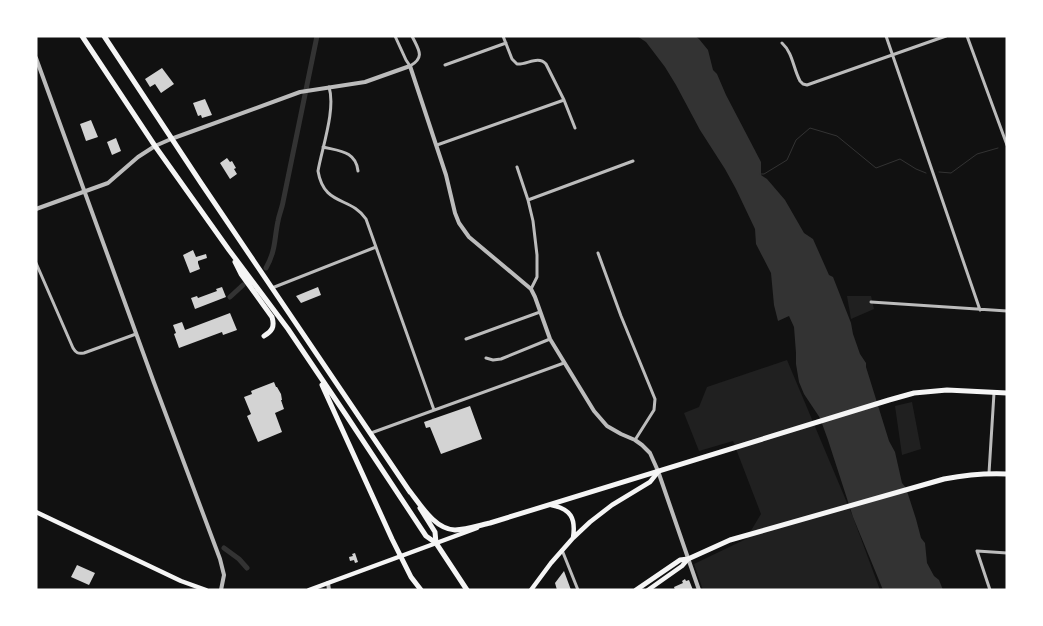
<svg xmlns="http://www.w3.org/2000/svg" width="1043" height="626" font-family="'Nunito Sans',sans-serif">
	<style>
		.green { fill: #202020 }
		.water { fill: #333 }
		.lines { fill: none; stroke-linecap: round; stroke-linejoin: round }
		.stream { stroke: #333; stroke-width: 1 }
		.canal { stroke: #333; stroke-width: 5 }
		.building { fill: #d3d3d3 }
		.minor { stroke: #bcbcbc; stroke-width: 3 }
		.tertiary { stroke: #bcbcbc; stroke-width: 4 }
		.primary { stroke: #f5f5f5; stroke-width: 4.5 }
		.trunk { stroke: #f5f5f5; stroke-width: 5 }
	</style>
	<rect width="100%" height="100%" fill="#111"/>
	<!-- green -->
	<path class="green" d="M847 296H871L874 309 851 319Z
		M787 360 853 517 880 590H703L694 564 746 539 761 514 733 441 699 451 684 413 699 407 707 387Z
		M912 402 921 449 902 455 895 406Z"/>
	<!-- water -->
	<path class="water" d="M637 36H695L699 39 708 50 713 70 717 74 726 95 761 162V175L767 179 785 200 804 233 813 239 829 275 833 277 851 323 853 334 860 354 866 363V367L889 441 895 452 902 483 906 488 916 519 921 538 925 543 927 563 934 576 939 580 943 590H883L853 517 828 440 820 418 804 394 799 382 796 364V353L794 327 789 316 778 321 774 305 771 273 756 244 755 229 736 189 725 169 700 130 676 85 665 67 646 42Z"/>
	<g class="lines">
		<!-- stream -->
		<path class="stream" d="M939 172 951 173 977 154 998 148
			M760 174H764L787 160 796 140 810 128 837 136 876 168 900 159 916 169 926 173"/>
		<!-- canal -->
		<path class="canal" d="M266 268C276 250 274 240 278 221 279 215 282 208 283 202L317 36
			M230 297 243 285
			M224 548 239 559 247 568"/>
	</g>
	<!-- building -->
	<path class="building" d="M162 68 174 84 161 93 155 84 150 87 145 79Z
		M205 99 212 115 202 118 201 115 198 116 193 103Z
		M91 120 98 137 86 141 80 124Z
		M116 138 121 151 112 155 107 142Z
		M227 158 230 162 232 161 236 168 234 169 237 174 230 179 220 163Z
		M193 250 196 257 206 254 207 258 198 261V263L200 269 190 273 183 255Z
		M222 287 226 297 195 309 191 298 197 296 198 298 217 291 216 289Z
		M318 287 321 295 301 303 296 296Z
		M230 313 237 330 223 335 222 332 179 348 174 334 176 333 173 325 182 322 185 330Z
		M274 382 276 387H277L281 394 282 400H281L284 409 275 413 282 432 258 442 247 416 251 414 244 397 252 394 251 391Z
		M470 406 482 439 441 454 430 427 426 428 424 422Z
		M355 553 358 562 355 563 354 560 350 561 349 557 353 556 352 554Z
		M77 565 95 573 89 585 71 577Z
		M564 571 571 590H557L555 583Z
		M685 579 686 581 689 580 693 590H675L674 587 683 583 682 581Z"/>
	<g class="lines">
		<!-- minor -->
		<path class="minor" d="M395 36 406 60 410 66C426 57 418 49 412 36
			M503 36 512 59 517 64C527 65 538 55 546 64L564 100 575 128
			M886 36 980 310
			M967 36 1007 145
			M782 43C793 53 793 68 800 81L803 84 807 85 946 36
			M445 65 506 43
			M329 87C336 109 322 148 318 171 324 207 351 196 366 219L434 410
			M437 145 564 100
			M323 147C339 151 356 151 358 171
			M517 167 528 200 533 221 537 255V277L531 289
			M528 200 633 161
			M598 253 621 316 655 399 654 410 635 440
			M36 263 73 348C76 353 78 354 84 353L136 334
			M272 288 376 247
			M871 302 1007 311
			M466 339 540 312
			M486 358 493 360 501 359 550 339
			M371 433 564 363
			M989 473 994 393
			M562 550 578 590
			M990 590 977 551 1007 553"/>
		<!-- tertiary -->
		<path class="tertiary" d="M36 58 153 380 220 559 224 575 221 590
			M36 209 108 183 138 157 155 146 171 139 300 92 365 82 410 66 446 175 455 213 459 223 469 237 531 289 535 297 550 339 594 411 607 426 621 434 635 440 642 445 650 453 658 471 699 590
			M328 583 329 590"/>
		<!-- primary -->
		<path class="primary" d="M551 505C571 509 576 518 573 538
			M36 512 181 581 206 590
			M309 590 477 528
			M531 590 551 563 573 538 590 522 612 505 650 482 658 472
			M648 590 682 566 688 559"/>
		<!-- trunk -->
		<path class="trunk" d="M82 36 155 146 229 250 288 329 346 415 426 536 436 543 467 590
			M104 36 201 183 410 492
			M235 262 241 274 272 317C275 327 272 331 264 336
			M322 385 392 539 411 577 421 590
			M408 489C420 504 434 529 455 530 465 530 481 525 490 523L889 400 914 393 947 390 1007 393
			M420 508 435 532 436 543
			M636 590 680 560 688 559 730 540 944 479C965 475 985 473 1007 474"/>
	</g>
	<!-- border -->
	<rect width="1043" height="626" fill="none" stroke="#ffffff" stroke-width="75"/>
</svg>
